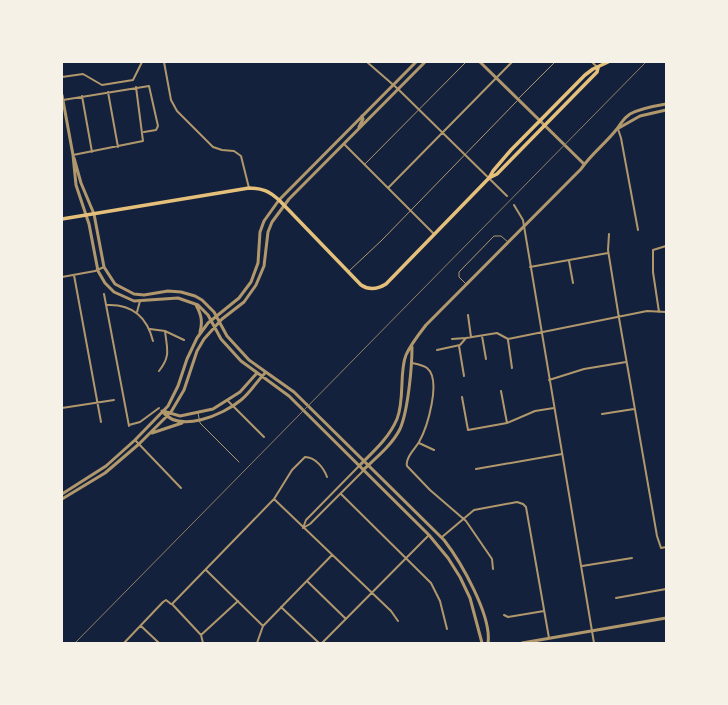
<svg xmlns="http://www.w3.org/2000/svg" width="728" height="705" font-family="'DM Sans',sans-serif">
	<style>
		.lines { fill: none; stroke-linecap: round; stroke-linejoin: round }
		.service { stroke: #b1986c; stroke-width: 1 }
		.minor { stroke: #b1986c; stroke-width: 2 }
		.tertiary { stroke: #b1986c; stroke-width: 3 }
		.primary { stroke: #e5c07b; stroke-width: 3.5 }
		.rail { stroke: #918062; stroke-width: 1 }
	</style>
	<rect width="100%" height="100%" fill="#14213d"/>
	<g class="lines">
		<!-- service -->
		<path class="service" d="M519 98 555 62
			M365 164 466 62
			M349 271 382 240 517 101
			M466 284 459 277V272L494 236H501L508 242
			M198 413 200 423 239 462"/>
		<!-- minor -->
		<path class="minor" d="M164 62 171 100 177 111 213 147 222 150 234 151 241 156 249 188
			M367 62 398 89 507 196
			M592 62 597 67
			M62 77 83 74 102 85 133 80 142 62
			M108 92 118 147
			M82 96 92 152
			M63 100 149 86 158 126 156 130 144 132
			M618 129 621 138 638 230
			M344 144 434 234
			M73 155 143 141 136 87
			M388 188 512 62
			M514 205 523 220 594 643
			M609 234 608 250 619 318 657 536 661 548 666 547
			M569 261 573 283
			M530 267 608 253
			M74 275 101 422
			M62 277 95 271 104 267
			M104 294 129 426
			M107 305C132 304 147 317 153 341
			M137 312 140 301
			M659 312 653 272V250L666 246
			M468 315 471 337
			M150 329 165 331 184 340
			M482 336 486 359
			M452 339 466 338
			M508 340 512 368
			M459 346 464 376
			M437 350 460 345 466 338 497 333 508 339 647 311 666 312
			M412 363C417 364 423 365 427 368 442 380 427 428 419 442 415 449 405 458 407 466L430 490 466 521 492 559 493 569
			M159 371C171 356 167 349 165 331
			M549 380 584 369 626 362
			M501 391 507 423
			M462 397 468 430 507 423 535 411 554 408
			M228 401 264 437
			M62 408 114 400
			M602 414 634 409
			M129 425 140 422 159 408
			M135 440 181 488
			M419 443 434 450
			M476 469 562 454
			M341 494 431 583 440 601 447 629
			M274 499 391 611 398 621
			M303 528 306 520 359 466
			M303 528 310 524 363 471
			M442 537 474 510 517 502 523 504 526 507 549 638
			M582 566 632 558
			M206 570 263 626
			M307 581 346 619
			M616 598 666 589
			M281 607 319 643
			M504 615 508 617 544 611
			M141 626 159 643
			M201 635 238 601
			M124 643 163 602 166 600 171 604
			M203 643 201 635 172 604 274 499 292 470 305 457C315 457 324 468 327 477
			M257 643 263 626 332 555
			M322 643 429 535"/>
		<!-- tertiary -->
		<path class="tertiary" d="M480 62 584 164
			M62 95 73 155 76 185 89 224 98 271 105 283 114 292 134 301 178 298 198 305 208 315 221 339 241 361 289 396 429 535 448 558 460 577 470 598 482 643
			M359 127 363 119 362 116
			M617 129 640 116 666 110
			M74 158 81 183 94 214 104 267 115 284 134 294 144 295 168 291 181 292 195 296 202 300 214 312 227 336 249 360 294 392 444 540C461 562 492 616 488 643
			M196 305C201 314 203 321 200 332
			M162 411C179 434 223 415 241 400 250 393 257 381 266 372
			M163 411 180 416 213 409 240 392 257 373
			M152 433 182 423
			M359 466C373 452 389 438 397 419 405 399 399 372 406 355 411 344 419 334 426 325L581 169C591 154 605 144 616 130 622 123 621 120 630 114 641 108 654 106 666 104
			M363 470C376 458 392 445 400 429 408 411 412 367 412 347
			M62 494 106 466 135 440 168 406 178 386 187 359 197 338 208 323 239 298 251 282 258 263 260 232 264 221 279 200 416 62
			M62 499 105 473 139 444 171 412 184 390 197 351 204 339 222 319 244 302 256 285 264 266 268 232 272 222 289 199 425 62
			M522 643 666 618"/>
		<!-- primary -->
		<path class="primary" d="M489 178 497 174 597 72 598 68
			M62 219 249 188C262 188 269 191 279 200L361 285C370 291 378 289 386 284L489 178 493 171 511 150 585 75 593 69 608 62"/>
		<!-- rail -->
		<path class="rail" d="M75 643 646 62"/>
	</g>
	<!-- border -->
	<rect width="728" height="705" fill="none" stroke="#f6f1e7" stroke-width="126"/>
</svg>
